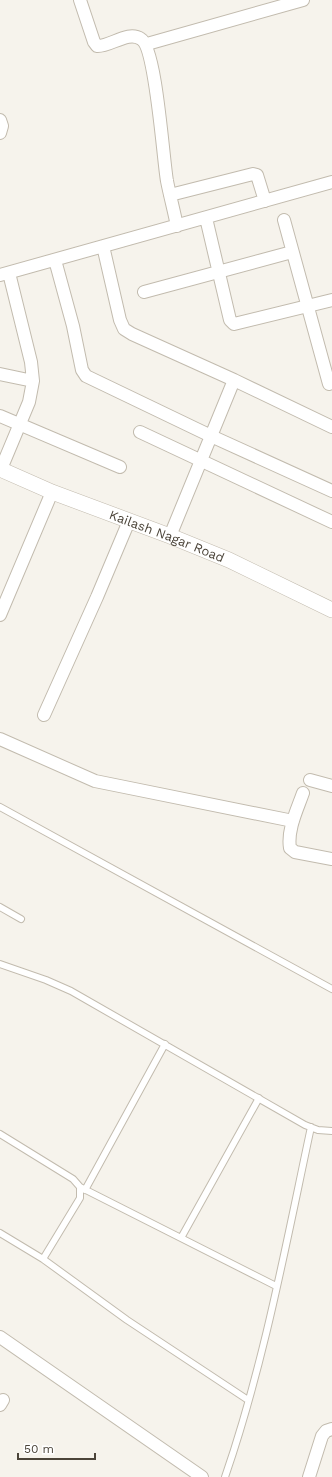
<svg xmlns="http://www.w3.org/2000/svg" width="332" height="1477" font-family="'Work Sans',sans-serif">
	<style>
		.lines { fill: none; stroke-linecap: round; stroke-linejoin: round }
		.service-casing { stroke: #c2bbae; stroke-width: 8 }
		.minor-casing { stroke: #c2bbae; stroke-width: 14 }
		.tertiary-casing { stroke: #c2bbae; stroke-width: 16 }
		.service { stroke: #fff; stroke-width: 6 }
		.minor { stroke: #fff; stroke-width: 12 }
		.tertiary { stroke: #fff; stroke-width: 15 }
		.labels { text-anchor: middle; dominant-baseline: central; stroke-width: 4; stroke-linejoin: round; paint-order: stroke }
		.street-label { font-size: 13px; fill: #4b4439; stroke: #fff }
	</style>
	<rect width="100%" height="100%" fill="#f6f3ec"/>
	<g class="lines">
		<!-- service casing -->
		<g class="service-casing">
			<path id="service" d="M0 807 332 989
				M0 907 21 919
				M0 964 46 980 71 991 305 1125 318 1130 332 1131
				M0 1134 73 1179 80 1187V1198L43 1259
				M80 1187 276 1286
				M85 1190 165 1044
				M0 1233 43 1259 127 1320 248 1400
				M181 1238 259 1098
				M225 1477C264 1364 286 1244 311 1127"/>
		</g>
		<!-- minor casing -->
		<g class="minor-casing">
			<path id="minor" d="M80 0 94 42 97 46C110 47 128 30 141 39 156 48 163 158 167 181 170 196 174 211 177 226
				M147 44 303 0
				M0 120 2 126 0 133
				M170 195 253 174 257 175 265 201
				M206 218 230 320 234 324 332 300
				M284 220 329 384
				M103 246 120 320 124 329 132 334 234 380
				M55 260 73 326 82 370 86 376 211 436 332 491
				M0 275 332 182
				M144 292 292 252
				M0 374 33 381
				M0 416 120 467
				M140 432 332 522
				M1 469 29 402 33 381 31 362 9 273
				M170 536 234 380 332 427
				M0 615 52 492
				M44 715 97 597 129 521
				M0 739 95 781 293 821
				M310 780 332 786
				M303 793C297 810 287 830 290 848L295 852 332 859
				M0 1337 202 1477
				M0 1405 3 1400
				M309 1477 322 1436 326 1431 332 1429"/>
		</g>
		<!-- tertiary casing -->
		<g class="tertiary-casing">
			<g id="tertiary">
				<path id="s1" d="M0 469 52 492 170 536 229 560 332 610"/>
			</g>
		</g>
		<!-- service -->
		<use href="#service" class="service"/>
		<!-- minor -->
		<use href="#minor" class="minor"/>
		<!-- tertiary -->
		<use href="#tertiary" class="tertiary"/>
	</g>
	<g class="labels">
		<!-- street labels -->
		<g class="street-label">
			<text stroke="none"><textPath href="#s1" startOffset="180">Kailash Nagar Road</textPath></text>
		</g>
	</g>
	<!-- scale -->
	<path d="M18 1453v6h77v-6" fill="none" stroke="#4b4439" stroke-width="2"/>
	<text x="24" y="1453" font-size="12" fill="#4b4439" stroke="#ffffff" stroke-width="3" paint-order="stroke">50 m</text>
</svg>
